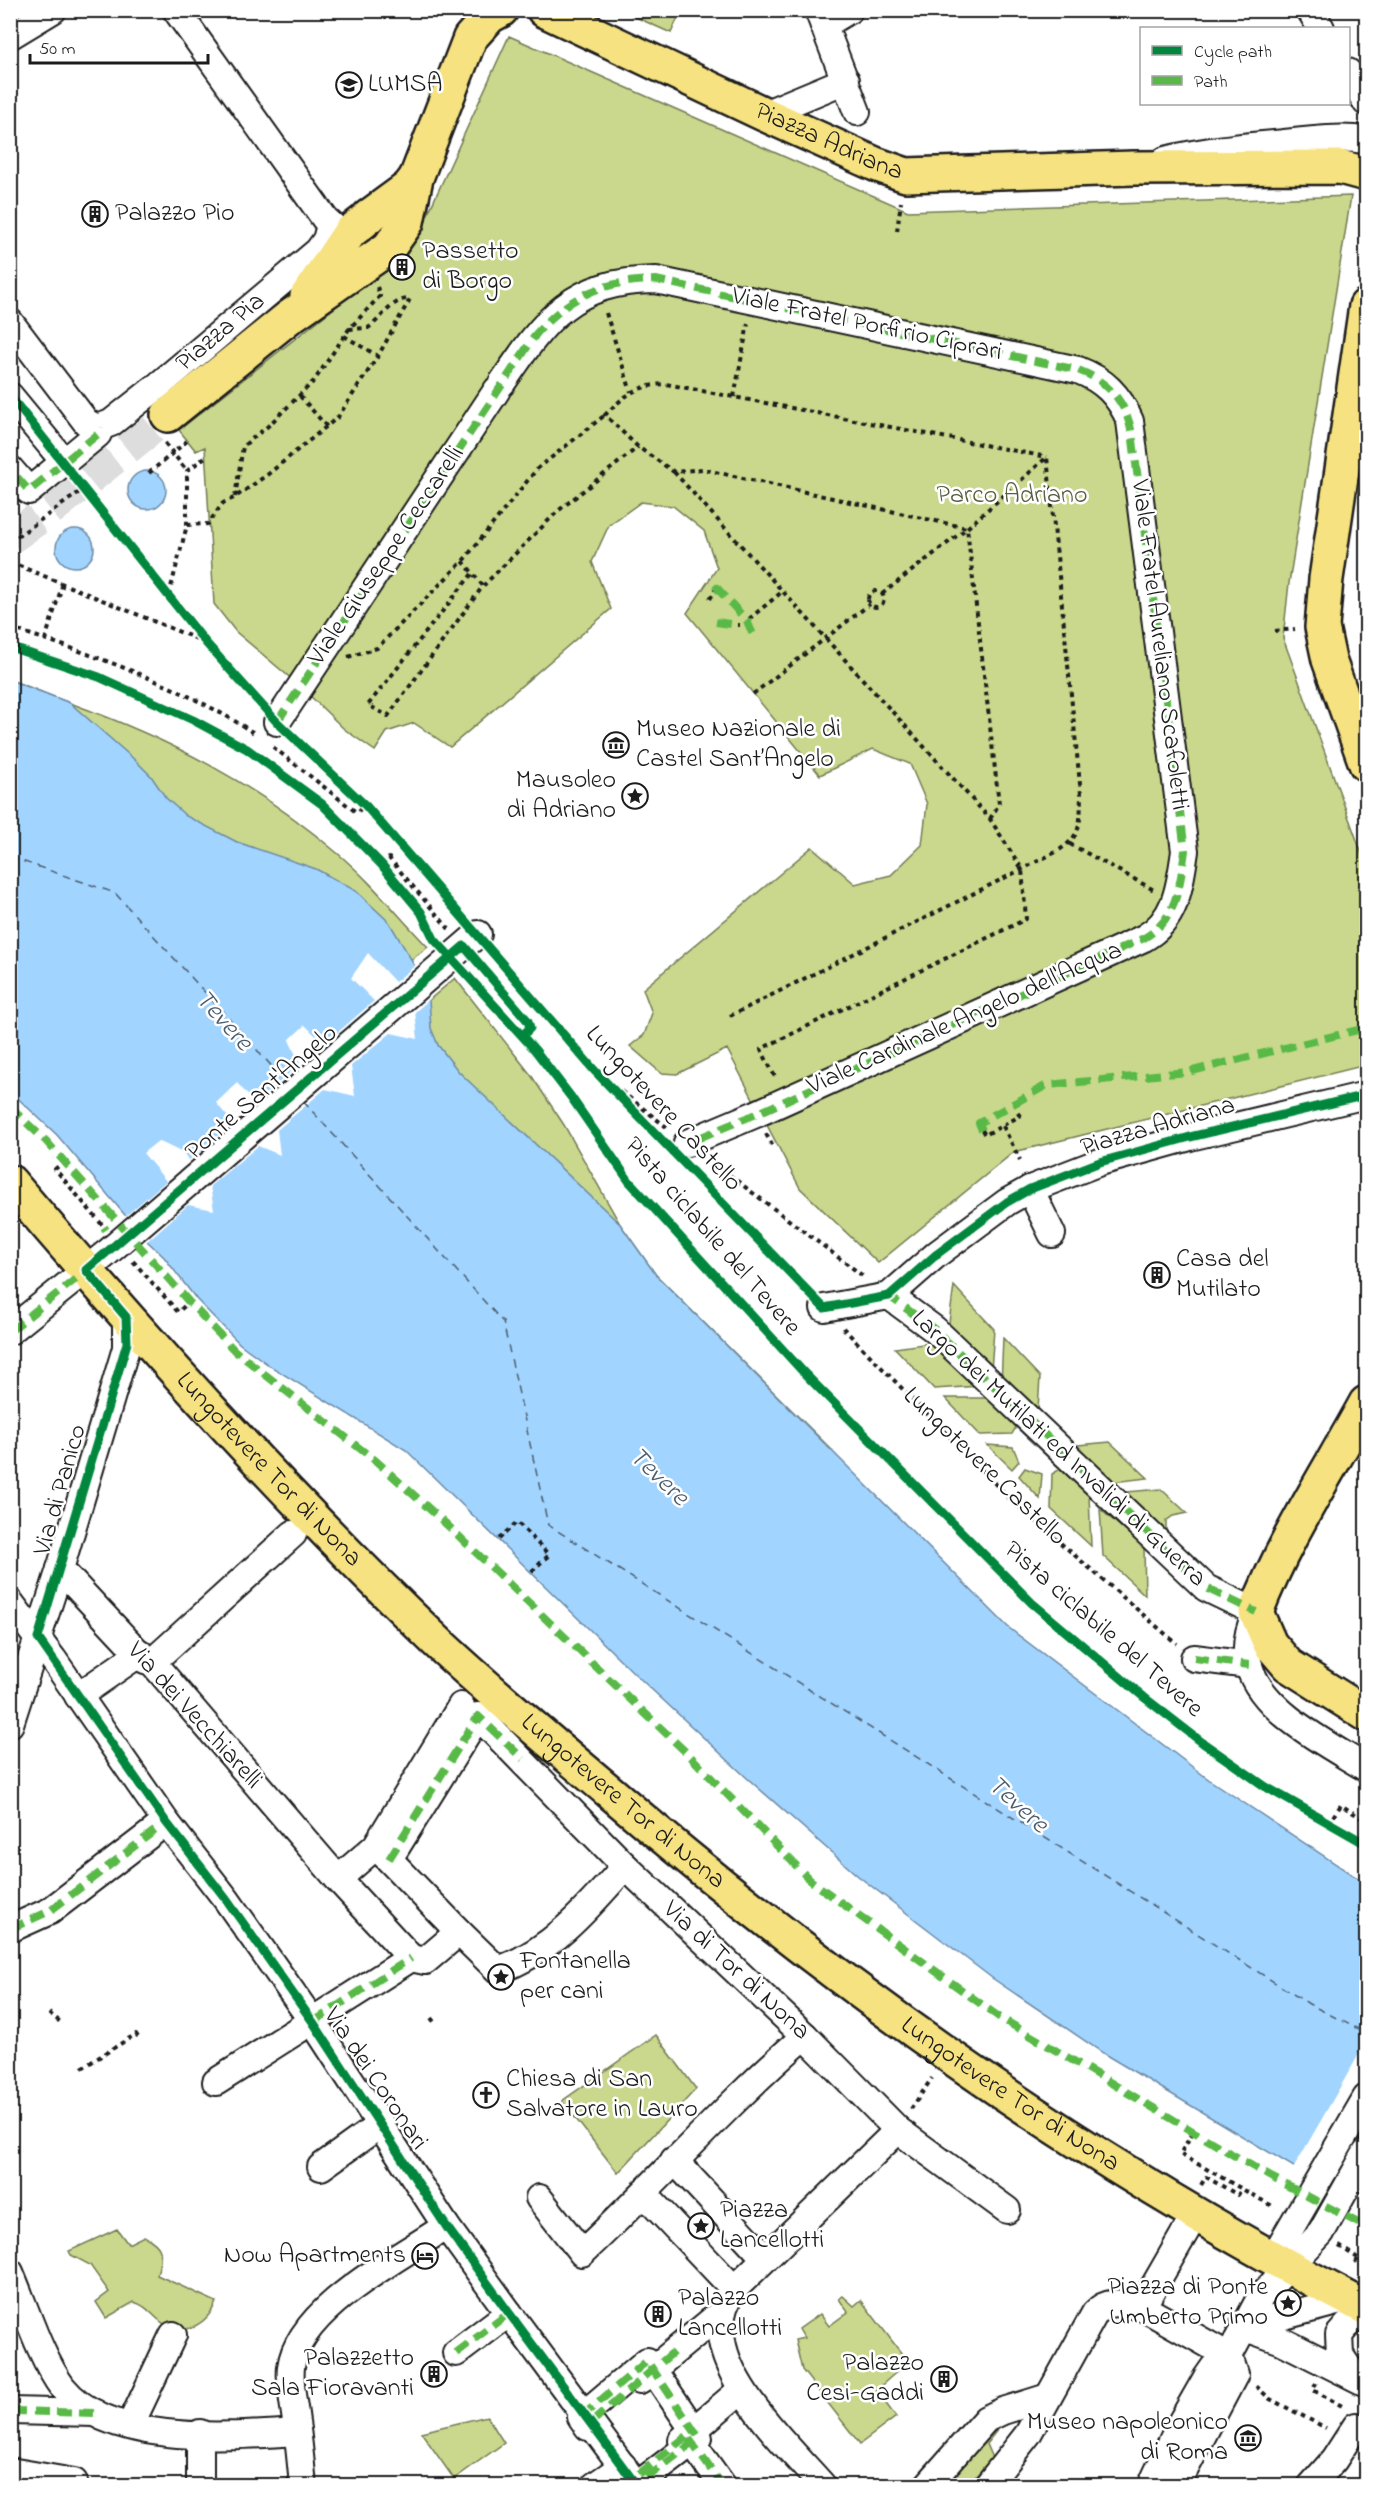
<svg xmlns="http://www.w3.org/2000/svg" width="1377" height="2496" font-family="'Indie Flower',sans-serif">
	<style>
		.green { fill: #c9d88c; stroke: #727a54; stroke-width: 1.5 }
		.water { fill: #a1d4ff; stroke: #6c8aa4; stroke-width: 1.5 }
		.pier { fill: #fff }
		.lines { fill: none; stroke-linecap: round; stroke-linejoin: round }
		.ferry { stroke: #4b5c6b; stroke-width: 1.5; stroke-dasharray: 8 6; stroke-linecap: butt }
		.major-tunnel { stroke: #ddd; stroke-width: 33; stroke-dasharray: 33 16; stroke-linecap: butt }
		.minor-casing { stroke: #1c1c1c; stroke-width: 30 }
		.major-casing { stroke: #1c1c1c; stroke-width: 38 }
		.path { stroke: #1c1c1c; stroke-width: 4; stroke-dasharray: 4.5 4.5; stroke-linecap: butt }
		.minor { stroke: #fff; stroke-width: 26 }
		.major { stroke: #f7e281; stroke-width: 33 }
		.quiet { stroke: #58b947; stroke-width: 8; stroke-dasharray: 15 8; stroke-linecap: butt }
		.cycleway-casing { stroke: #fff; stroke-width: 13 }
		.cycleway { stroke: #00873e; stroke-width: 9 }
		.labels { text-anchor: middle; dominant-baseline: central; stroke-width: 5; stroke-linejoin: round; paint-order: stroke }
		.poi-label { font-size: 26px; fill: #1c1c1c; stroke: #fff; text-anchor: start }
		.street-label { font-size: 26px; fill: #1c1c1c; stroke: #fff }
		.park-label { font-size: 26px; fill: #595e43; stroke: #fff }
		.water-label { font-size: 27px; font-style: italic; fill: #4b5c6b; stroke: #fff }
	</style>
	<rect width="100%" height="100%" fill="#fff"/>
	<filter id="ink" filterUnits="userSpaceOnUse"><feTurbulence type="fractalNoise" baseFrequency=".0167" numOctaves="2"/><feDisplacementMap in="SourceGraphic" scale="12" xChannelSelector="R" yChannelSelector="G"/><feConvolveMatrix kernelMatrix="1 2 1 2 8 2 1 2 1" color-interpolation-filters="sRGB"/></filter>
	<g filter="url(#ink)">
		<!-- green -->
		<path class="green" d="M622 11 681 10V11L671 33Z
			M509 36 908 211 1351 196 1289 583 1283 638 1366 865V1065L1014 1152 878 1263 800 1188 727 1049 677 1074 661 1073 630 1046 644 1035 652 1013 643 989 812 847 855 884 891 875 922 845 927 804 910 764 873 749 820 775 687 613 717 568 704 531 673 506 641 502 609 525 592 562 611 609 450 747 414 723 387 732 375 751 344 729 300 686 236 632 214 604 205 447 196 451 179 430 390 264 420 231Z
			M10 680C31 687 50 696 70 703 169 739 255 783 336 852 370 880 397 915 428 947L412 959 400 962 284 893Z
			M455 978 531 1075 564 1125 620 1224 656 1275 833 1451 475 1101 415 1012Z
			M954 1286 994 1329 991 1371 948 1330Z
			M1003 1338 1040 1377 1038 1409 1026 1411 1001 1385Z
			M937 1342 979 1386 934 1389 895 1348Z
			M945 1398H989L1016 1427 1012 1434 980 1435Z
			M1110 1442 1148 1478 1103 1483 1075 1456 1078 1445Z
			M987 1445 1013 1447 1019 1461 1012 1469Z
			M1025 1468 1042 1474 1040 1499 1019 1476Z
			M1062 1468 1089 1495 1091 1546 1051 1509 1052 1474Z
			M1161 1489 1187 1513 1173 1516 1166 1521V1534L1114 1493Z
			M1100 1509 1144 1547 1145 1595 1103 1556Z
			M656 2035 696 2089 618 2173 562 2101Z
			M117 2229 128 2244 144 2236C165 2247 162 2254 157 2275L216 2302C207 2325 182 2339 160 2321 150 2313 147 2306 134 2302L106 2318 96 2302 109 2292 90 2265 71 2255 69 2251Z
			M843 2296 854 2306 861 2300 908 2362 876 2390 896 2417 860 2444 802 2370 795 2340 804 2338 799 2329 820 2314 829 2326 848 2312 839 2299Z
			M487 2416 504 2443 454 2479 421 2432Z
			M991 2422 998 2429 986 2444 992 2458 968 2485 936 2486Z"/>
		<!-- water -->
		<path class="water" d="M128 490a19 19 0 1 1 38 0a19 19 0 1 1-38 0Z
			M56 548a19 19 0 1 1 38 0a19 19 0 1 1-38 0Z
			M10 680 70 703 136 761 151 776 166 798 186 816 237 842 316 869 356 891 389 922 411 959 429 1000 431 1028 438 1045 459 1072 620 1224 656 1275 1009 1628 1211 1781 1366 1884V2210L1106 2055 992 1978 858 1876 747 1778 635 1674 406 1450 270 1366 240 1344 197 1300 164 1257 147 1241 57 1135 11 1092Z"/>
		<!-- pier -->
		<path class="pier" d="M368 953 395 982 417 964 431 998 415 1012 418 1039 391 1033 351 1066 355 1096 325 1089 277 1130 280 1155 258 1146 210 1186 214 1210 188 1205 145 1243 123 1218 166 1181 143 1153 158 1141 183 1153 189 1160 233 1123 216 1103 237 1083 255 1103 300 1064 289 1040 305 1025 324 1044 374 1001 351 978Z
			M1366 2042V2193L1358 2208 1293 2169Z"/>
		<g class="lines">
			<!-- ferry -->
			<path class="ferry" d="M10 857 115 893 286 1082
				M303 1101 503 1322 548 1525 1309 2004 1366 2033"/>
			<!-- major-tunnel -->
			<path class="major-tunnel" d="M10 538 46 513 168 415"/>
			<!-- minor casing -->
			<g class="minor-casing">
				<g id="minor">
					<path d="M176 10 325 219 336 229 346 232"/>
					<path d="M818 10 857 112"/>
					<path d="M1310 10 1321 28"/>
					<path d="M824 25 849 10"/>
					<path d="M10 36 53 10"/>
					<path d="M1348 72 1366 102"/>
					<path d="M764 114 846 80"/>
					<path d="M1165 160C1201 151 1237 147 1274 144 1304 141 1336 136 1366 140"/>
					<path d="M10 322 86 422 93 426 100 427"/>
					<path d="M502 383C546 318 572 281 656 280L1078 370C1104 380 1119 395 1130 421L1185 851C1180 884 1177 920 1144 938L756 1114 687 1143"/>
					<path d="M10 396 57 453"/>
					<path id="s1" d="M100 427 111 423 159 385 318 251 326 240 330 225"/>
					<path d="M10 469 29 491 98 434 100 427"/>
					<path d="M277 722 497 390"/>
					<path d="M1030 1189 1052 1234"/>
					<path d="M889 1296 937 1254 1007 1202 1030 1189 1100 1162 1190 1137 1366 1095"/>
					<path d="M824 1308 889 1296 934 1329 1206 1588 1256 1612C1249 1628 1244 1648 1249 1666 1262 1712 1329 1745 1366 1768"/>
					<path d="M10 1331 107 1253 478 934"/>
					<path d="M60 1569 145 1660 152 1662 338 1879"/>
					<path d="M10 1602 53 1659 166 1822 226 1899 313 2022 446 2226 509 2313 637 2486"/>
					<path d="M1194 1658 1249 1665"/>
					<path d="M152 1662 293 1534"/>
					<path d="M78 1696 140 1653"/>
					<path d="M10 1724 60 1569 126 1348V1317"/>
					<path d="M376 1846 459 1932 425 1961 411 1958 338 1879 376 1846 461 1706"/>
					<path d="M389 1859 478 1716 625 1866 805 2036 898 2130 1007 2210"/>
					<path d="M10 1929 50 1911 166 1822"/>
					<path d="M459 1932 498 1970C551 1952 589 1907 625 1866"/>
					<path d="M216 2082 411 1958"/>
					<path d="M674 2160 765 2258"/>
					<path d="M321 2167 381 2124"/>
					<path d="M644 2194 734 2289"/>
					<path d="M539 2198 582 2253C658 2182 726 2104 805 2036"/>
					<path d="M1272 2260 1366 2098"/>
					<path d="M10 2272C25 2307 41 2359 63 2388 111 2447 230 2436 297 2432"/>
					<path d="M1243 2327 1282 2341 1366 2383"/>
					<path d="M1243 2327 1348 2299"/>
					<path d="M456 2353 509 2313"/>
					<path d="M1355 2377 1340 2355 1339 2335 1352 2320 1366 2316"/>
					<path d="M640 2380 722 2312"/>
					<path d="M10 2411 95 2413"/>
					<path d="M130 2426 173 2335"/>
					<path d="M588 2427 581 2417 647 2361 699 2438 636 2486"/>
					<path d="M687 2436 723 2486"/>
					<path d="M682 2440 741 2390"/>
					<path d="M10 2471 74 2482"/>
					<path d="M200 2486V2433"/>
					<path d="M303 2486C301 2464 299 2443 296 2422 294 2404 289 2385 291 2367 299 2307 401 2258 446 2226"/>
					<path d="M594 2486 623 2466"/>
					<path d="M823 2486C784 2441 685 2352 734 2289L898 2130"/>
					<path d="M927 2486 986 2419 1003 2411 1048 2397"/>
					<path d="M987 2486 1028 2434 1095 2313C1108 2298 1125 2304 1142 2307"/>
					<path d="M1151 2486 1179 2426 1207 2377 1214 2367 1229 2356 1261 2296 1321 2233 1366 2153"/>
					<path d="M1176 2486 1235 2374 1229 2356 1142 2307 1195 2215"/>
					<path d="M1311 2486 1334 2460 1356 2426 1366 2430"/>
				</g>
			</g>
			<!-- major casing -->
			<g class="major-casing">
				<g id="major">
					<path id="s2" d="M544 10 764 114 875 164 906 175 1134 168 1340 167 1366 174"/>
					<path d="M368 217 409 187 416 178"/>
					<path d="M390 246 407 222 416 178 470 38 490 16 501 10"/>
					<path d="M307 296 350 232 363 222"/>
					<path d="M1366 306 1326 579 1322 627 1329 660 1366 764"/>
					<path d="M168 415 288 318 384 251"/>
					<path id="s3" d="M10 1182C145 1341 285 1496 435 1640 491 1693 551 1742 610 1792 842 1991 1094 2168 1366 2308"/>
					<path d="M1366 1403C1329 1471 1284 1539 1256 1612L1270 1644 1288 1665 1366 1714"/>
				</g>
			</g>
			<!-- path -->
			<path class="path" d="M897 231 901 202
				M606 313 631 392
				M344 336 378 356
				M300 396 327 427
				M734 397 748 324
				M165 443 187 471
				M674 472 990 819 1022 869 1026 919 761 1049 776 1079
				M149 473 187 441
				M78 480 206 643 261 704
				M235 497 243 446 268 426 314 381 349 329 380 296 377 287
				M187 525 208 524 223 503 234 498 267 475 338 417 378 356 410 299C392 298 382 319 368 328L349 329
				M10 542 85 488
				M463 561 483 586
				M10 562 204 642
				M472 574 368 705 388 716 483 586 558 511 638 447
				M868 599a8 8 0 1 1 16 0a8 8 0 1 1-16 0Z
				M882 594 967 528 1046 458
				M169 595 187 525V471L205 457
				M710 599 715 590
				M749 619 783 591
				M737 625H740
				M10 628C95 655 183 686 257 735
				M1275 631 1295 629
				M45 640 63 583
				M348 657 377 648 463 561 537 469 605 415
				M753 694 870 604
				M294 737 366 806 463 917
				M273 747 356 812 366 806
				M990 819 999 804 967 528 702 469 674 472 638 447 605 415C625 395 637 385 666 384L1047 457
				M1070 844 1154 890
				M381 864 389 858 449 929
				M494 953 594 1070 663 1141
				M479 965 528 1021 530 1028 523 1035
				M730 1016 1056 852C1083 836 1080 823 1081 794L1047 457
				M607 1080 669 1129
				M1003 1126 1020 1160
				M982 1130 985 1135 1020 1116 1017 1112
				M766 1134 772 1145
				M708 1159 863 1276
				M65 1161 55 1169 104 1227
				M687 1166 809 1292
				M133 1261 178 1312 189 1302
				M843 1328 1011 1500 1177 1644
				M499 1539 517 1522 549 1555 531 1572
				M1328 1824 1341 1805 1366 1821
				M49 2013 63 2024
				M431 2018 435 2023
				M82 2068 136 2034 138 2037
				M911 2109 932 2078
				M1193 2132 1180 2154 1274 2207
				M1201 2185 1206 2177 1238 2195 1241 2190
				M1339 2246 1366 2263
				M1358 2259 1356 2262 1366 2268
				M1316 2383 1313 2390 1344 2407
				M1256 2386 1270 2399 1326 2428"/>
			<!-- minor -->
			<use href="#minor" class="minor"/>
			<!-- major -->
			<use href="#major" class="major"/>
			<!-- quiet -->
			<path class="quiet" d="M17 477 29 491 98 434 100 427
				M715 590 717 588 747 621 755 639
				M716 622 737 625
				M277 722 536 334C571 294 604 281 656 280L1078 370C1112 383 1128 405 1133 440L1185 851C1180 884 1177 920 1144 938L756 1114 687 1143
				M10 1107 46 1141 189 1302 235 1351 376 1461 445 1523 691 1757 810 1880 999 2017 1269 2176 1366 2227
				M982 1130 979 1123 1047 1085 1188 1072 1366 1028
				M104 1227 106 1230
				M886 1296H889L934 1329 1206 1588 1256 1612
				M10 1331 91 1267
				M1194 1658 1249 1665
				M389 1859 478 1716 523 1759
				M10 1929 50 1911 166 1822
				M313 2022 411 1958
				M456 2353 509 2313
				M10 2411 95 2413
				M581 2417 647 2361 699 2438 636 2486
				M592 2422 678 2348
				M689 2439 723 2486
				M639 2474 697 2428"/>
			<!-- cycleway casing -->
			<g class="cycleway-casing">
				<path id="cycleway" d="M10 396 206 643 277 722 366 806 594 1070 824 1308 889 1296 937 1254 1007 1202 1030 1189 1100 1162 1190 1137 1366 1095
					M10 647 99 677 193 720 247 749 322 804 381 864 421 912 434 939 535 1050 571 1097 629 1181 806 1375 1032 1603 1145 1698 1203 1743 1266 1787 1366 1844
					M523 1035 530 1028 528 1021 464 946 86 1270 126 1317 127 1343 38 1638 166 1822 226 1899 313 2022 446 2226 509 2313 637 2486"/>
			</g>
			<!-- cycleway -->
			<use href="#cycleway" class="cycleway"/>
		</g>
	</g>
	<!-- icons -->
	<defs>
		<g id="university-ring" transform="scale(1.35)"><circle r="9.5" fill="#fff" stroke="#1c1c1c" stroke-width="1.5"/><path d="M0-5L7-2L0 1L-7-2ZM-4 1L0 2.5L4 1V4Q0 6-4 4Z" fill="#1c1c1c"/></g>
		<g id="building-ring" transform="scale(1.35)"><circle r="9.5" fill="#fff" stroke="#1c1c1c" stroke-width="1.5"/><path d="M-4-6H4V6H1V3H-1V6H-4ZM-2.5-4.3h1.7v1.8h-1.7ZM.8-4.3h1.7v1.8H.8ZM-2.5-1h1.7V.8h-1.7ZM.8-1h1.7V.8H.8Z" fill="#1c1c1c"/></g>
		<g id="museum-ring" transform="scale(1.35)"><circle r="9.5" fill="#fff" stroke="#1c1c1c" stroke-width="1.5"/><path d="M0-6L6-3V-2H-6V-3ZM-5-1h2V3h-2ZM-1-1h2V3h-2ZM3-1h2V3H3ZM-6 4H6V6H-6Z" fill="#1c1c1c"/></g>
		<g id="sight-ring" transform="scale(1.35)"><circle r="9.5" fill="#fff" stroke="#1c1c1c" stroke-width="1.5"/><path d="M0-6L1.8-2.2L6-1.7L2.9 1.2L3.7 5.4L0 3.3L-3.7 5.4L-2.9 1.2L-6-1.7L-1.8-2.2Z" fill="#1c1c1c"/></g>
		<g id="church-ring" transform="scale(1.35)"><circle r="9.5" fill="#fff" stroke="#1c1c1c" stroke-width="1.5"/><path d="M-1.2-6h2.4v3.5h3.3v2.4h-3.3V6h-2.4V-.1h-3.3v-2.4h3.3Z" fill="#1c1c1c"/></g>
		<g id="hotel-ring" transform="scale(1.35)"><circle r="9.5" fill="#fff" stroke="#1c1c1c" stroke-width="1.5"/><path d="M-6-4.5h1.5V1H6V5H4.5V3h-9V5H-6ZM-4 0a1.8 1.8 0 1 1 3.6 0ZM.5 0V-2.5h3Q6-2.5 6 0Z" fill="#1c1c1c"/></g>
	</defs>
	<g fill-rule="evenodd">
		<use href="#university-ring" x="349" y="85"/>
		<use href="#building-ring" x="95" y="214"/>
		<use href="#building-ring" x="402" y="267"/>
		<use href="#museum-ring" x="616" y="745"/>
		<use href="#sight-ring" x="635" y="796"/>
		<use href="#building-ring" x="1157" y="1275"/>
		<use href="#sight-ring" x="501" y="1977"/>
		<use href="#church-ring" x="486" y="2095"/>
		<use href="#sight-ring" x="701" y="2226"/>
		<use href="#hotel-ring" x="425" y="2256"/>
		<use href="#sight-ring" x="1288" y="2303"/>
		<use href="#building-ring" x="658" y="2314"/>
		<use href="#building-ring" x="434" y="2374"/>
		<use href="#building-ring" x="944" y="2379"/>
		<use href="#museum-ring" x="1248" y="2438"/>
	</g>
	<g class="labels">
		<!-- poi labels -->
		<g class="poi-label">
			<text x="368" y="85">LUMSA</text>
			<text x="115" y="214">Palazzo Pio</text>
			<text x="422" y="252">Passetto<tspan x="422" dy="30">di Borgo</tspan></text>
			<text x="636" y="730">Museo Nazionale di<tspan x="636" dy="30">Castel Sant’Angelo</tspan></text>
			<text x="616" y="781" text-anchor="end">Mausoleo<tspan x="616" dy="30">di Adriano</tspan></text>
			<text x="1176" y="1260">Casa del<tspan x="1176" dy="30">Mutilato</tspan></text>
			<text x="520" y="1962">Fontanella<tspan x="520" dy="30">per cani</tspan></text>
			<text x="506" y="2080">Chiesa di San<tspan x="506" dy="30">Salvatore in Lauro</tspan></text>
			<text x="720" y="2211">Piazza<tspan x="720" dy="30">Lancellotti</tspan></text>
			<text x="406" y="2256" text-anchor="end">Now Apartments</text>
			<text x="1268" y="2288" text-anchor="end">Piazza di Ponte<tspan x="1268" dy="30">Umberto Primo</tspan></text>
			<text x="678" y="2299">Palazzo<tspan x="678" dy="30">Lancellotti</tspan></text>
			<text x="414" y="2359" text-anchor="end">Palazzetto<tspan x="414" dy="30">Sala Fioravanti</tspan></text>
			<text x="924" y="2364" text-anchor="end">Palazzo<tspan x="924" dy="30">Cesi-Gaddi</tspan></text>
			<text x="1228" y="2423" text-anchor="end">Museo napoleonico<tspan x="1228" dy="30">di Roma</tspan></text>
		</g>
		<!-- street labels -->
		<g class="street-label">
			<text stroke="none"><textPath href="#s2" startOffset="314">Piazza Adriana</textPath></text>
			<text transform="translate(867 325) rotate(12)">Viale Fratel Porfirio Ciprari</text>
			<text stroke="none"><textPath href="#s1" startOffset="154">Piazza Pia</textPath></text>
			<text transform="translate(387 556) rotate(-56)">Viale Giuseppe Ceccarelli</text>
			<text transform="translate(1159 645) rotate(83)">Viale Fratel Aureliano Scafoletti</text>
			<text transform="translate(965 1019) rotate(-24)">Viale Cardinale Angelo dell'Acqua</text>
			<text transform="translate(262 1093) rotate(-41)">Ponte Sant'Angelo</text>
			<text transform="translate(663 1109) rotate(47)">Lungotevere Castello</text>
			<text transform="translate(1158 1127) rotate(-16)">Piazza Adriana</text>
			<text transform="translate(712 1237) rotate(49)">Pista ciclabile del Tevere</text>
			<text transform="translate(1058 1449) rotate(43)">Largo dei Mutilati ed Invalidi di Guerra</text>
			<text transform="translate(984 1467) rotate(44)">Lungotevere Castello</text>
			<text stroke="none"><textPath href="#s3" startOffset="387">Lungotevere Tor di Nona</textPath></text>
			<text transform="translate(61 1490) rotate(-74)">Via di Panico</text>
			<text transform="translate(1103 1630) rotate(41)">Pista ciclabile del Tevere</text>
			<text transform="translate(194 1716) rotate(48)">Via dei Vecchiarelli</text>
			<text stroke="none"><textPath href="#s3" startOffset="873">Lungotevere Tor di Nona</textPath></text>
			<text transform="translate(736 1971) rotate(43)">Via di Tor di Nona</text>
			<text transform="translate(375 2079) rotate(56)">Via dei Coronari</text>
			<text stroke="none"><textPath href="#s3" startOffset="1359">Lungotevere Tor di Nona</textPath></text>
		</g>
		<!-- park labels -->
		<g class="park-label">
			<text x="1012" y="496">Parco Adriano</text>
		</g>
		<!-- water labels -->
		<g class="water-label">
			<text transform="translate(223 1021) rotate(48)">Tevere</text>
			<text transform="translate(658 1477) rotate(44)">Tevere</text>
			<text transform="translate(1017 1805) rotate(42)">Tevere</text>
		</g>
	</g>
	<!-- margin -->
	<rect width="1377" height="2496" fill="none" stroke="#fff" stroke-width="36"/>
	<rect x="18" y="18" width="1341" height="2460" fill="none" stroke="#1c1c1c" stroke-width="2" filter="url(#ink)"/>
	<!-- legend -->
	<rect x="1140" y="27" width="210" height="78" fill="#ffffff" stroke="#a4a4a4" stroke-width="1.5"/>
	<rect x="1152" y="46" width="30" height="9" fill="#00873e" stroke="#a4a4a4" stroke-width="1.5"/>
	<text x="1194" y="57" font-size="18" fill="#1c1c1c">Cycle path</text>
	<rect x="1152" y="76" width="30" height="9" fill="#58b947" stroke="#a4a4a4" stroke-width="1.5"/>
	<text x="1194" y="87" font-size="18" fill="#1c1c1c">Path</text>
	<!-- scale -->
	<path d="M30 54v9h178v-9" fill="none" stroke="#1c1c1c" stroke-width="3"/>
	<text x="39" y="54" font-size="18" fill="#1c1c1c" stroke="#ffffff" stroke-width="4.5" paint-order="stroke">50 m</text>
</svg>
